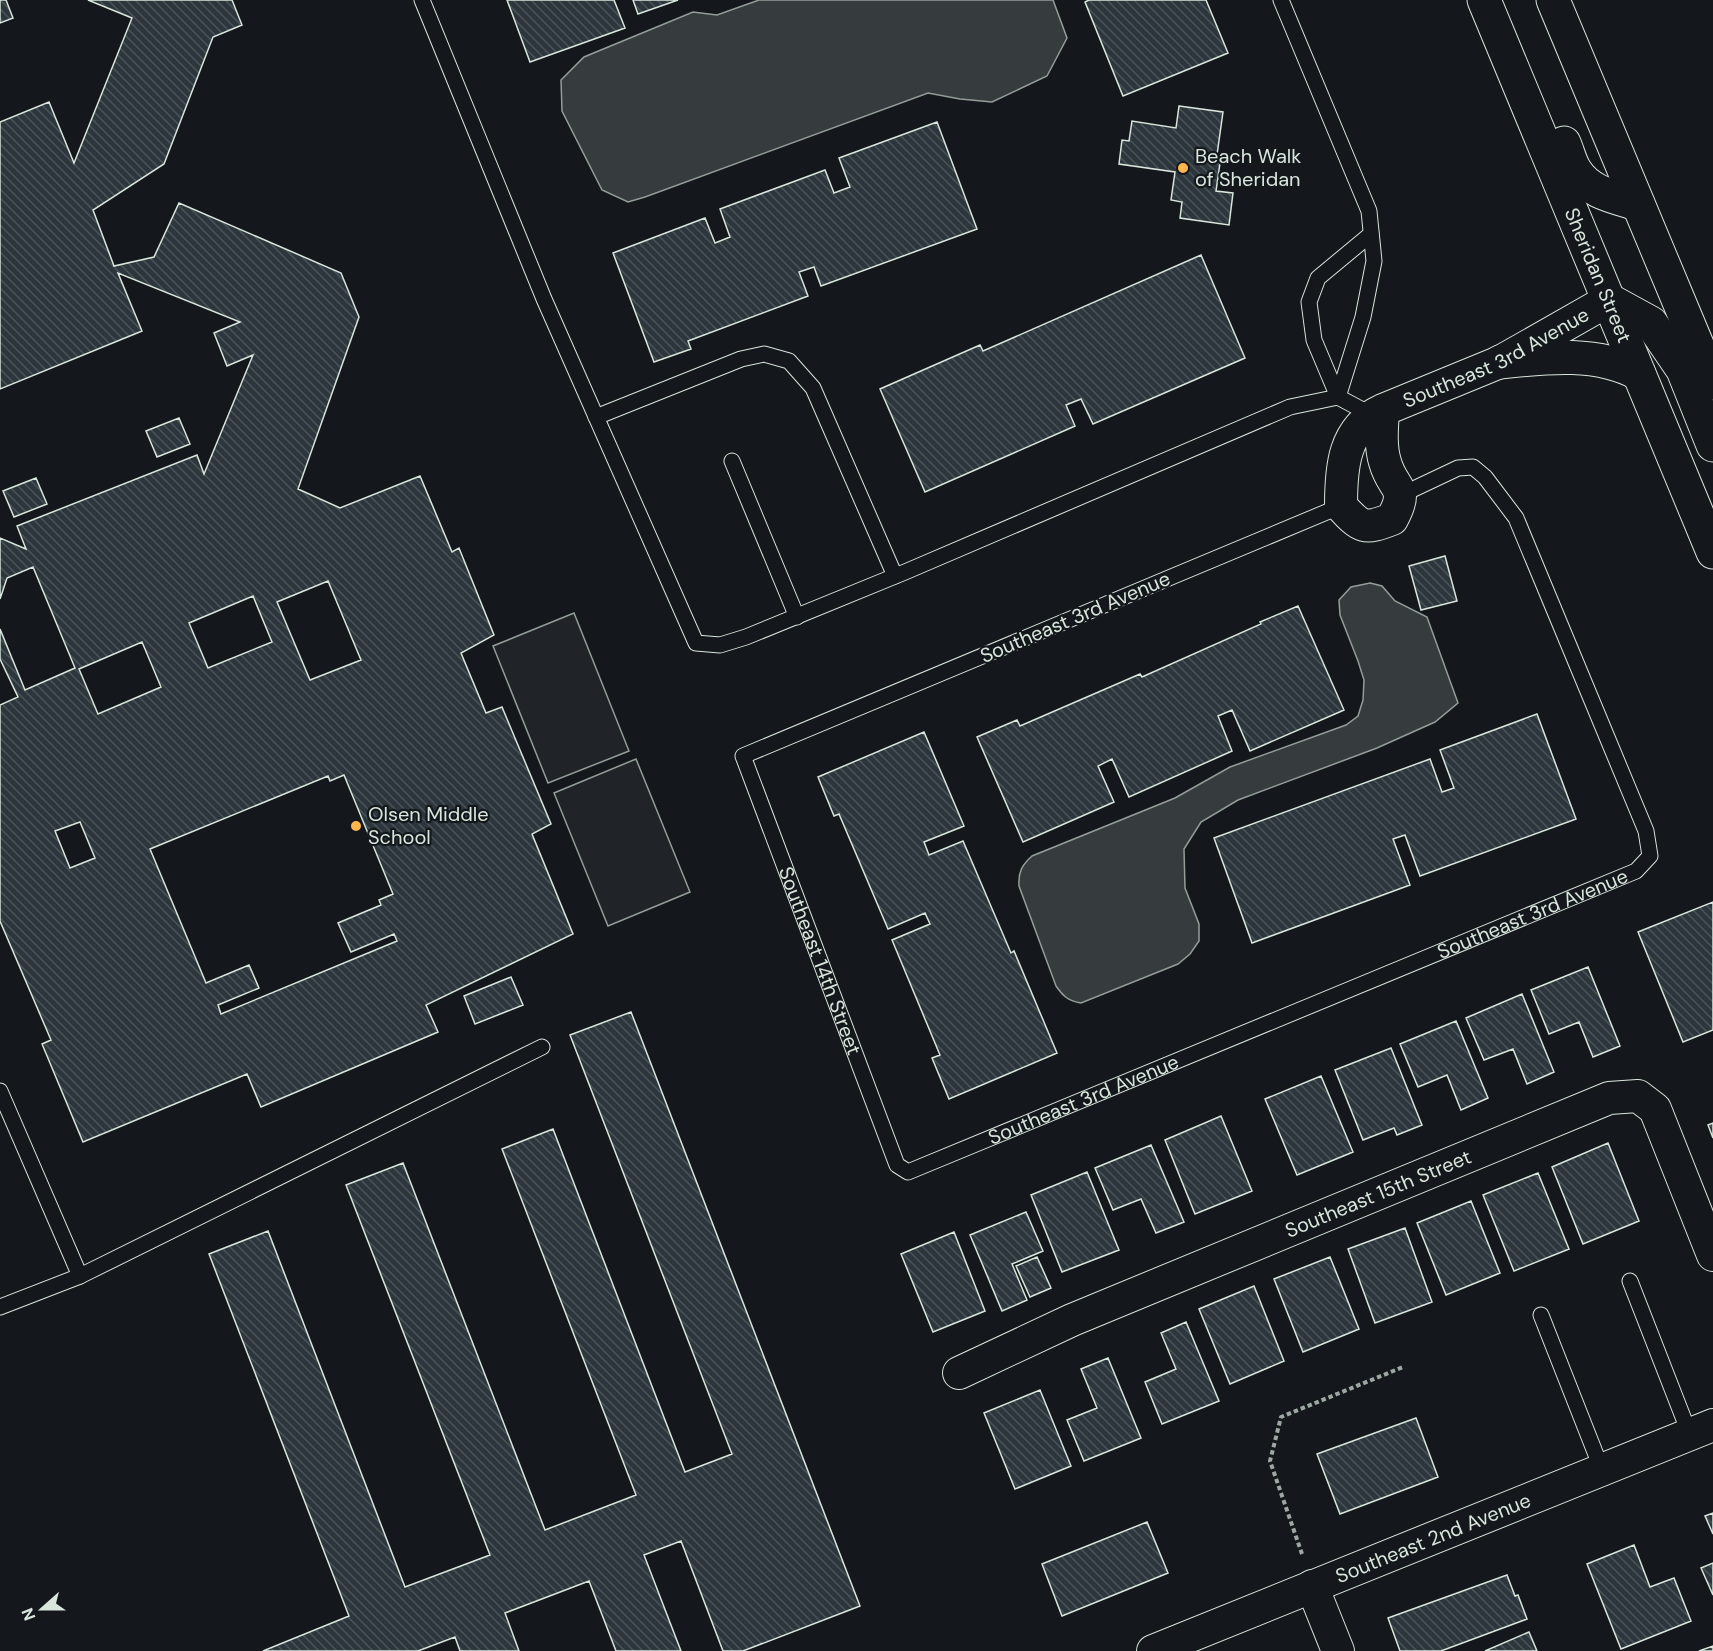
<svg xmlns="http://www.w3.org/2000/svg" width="1713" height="1651" font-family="'DM Sans',sans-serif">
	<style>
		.green { fill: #202428; stroke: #939e99; stroke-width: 1.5 }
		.water { fill: #363b3e; stroke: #939e99; stroke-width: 1.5 }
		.building { fill: url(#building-back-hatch); stroke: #d8e6dc; stroke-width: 1.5; fill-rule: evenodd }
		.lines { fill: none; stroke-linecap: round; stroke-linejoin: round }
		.lane-casing { stroke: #d8e6dc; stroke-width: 17 }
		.street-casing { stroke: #d8e6dc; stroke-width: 34 }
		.primary-casing { stroke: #d8e6dc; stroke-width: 35 }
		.path { stroke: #9da8a2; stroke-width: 4; stroke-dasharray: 4.5 3; stroke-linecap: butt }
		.lane { stroke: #14181c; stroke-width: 15 }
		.street { stroke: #14181c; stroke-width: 32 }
		.primary { stroke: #14181c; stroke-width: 33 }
		.poi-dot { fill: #ffb74d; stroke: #14181c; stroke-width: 2 }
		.labels { text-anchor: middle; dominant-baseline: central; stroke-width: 4.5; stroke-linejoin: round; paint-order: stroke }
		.poi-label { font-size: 20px; fill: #d8e6dc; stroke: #14181c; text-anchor: start }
		.street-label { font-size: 20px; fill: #d8e6dc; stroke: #14181c }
	</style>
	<defs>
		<pattern id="building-back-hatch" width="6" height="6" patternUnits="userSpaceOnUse" patternTransform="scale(1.5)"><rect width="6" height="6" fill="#2c363c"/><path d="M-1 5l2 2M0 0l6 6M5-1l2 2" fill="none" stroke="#4a5358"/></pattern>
	</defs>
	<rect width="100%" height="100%" fill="#14181c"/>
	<!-- green -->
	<path class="green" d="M574 613 629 751 548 783 493 646Z
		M636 759 690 892 608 926 554 793Z"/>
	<!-- water -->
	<path class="water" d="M759 0H1053L1067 38 1047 76 992 102 960 99 928 93 645 197 628 202 602 190 562 111 561 80 584 57 693 12 717 15Z
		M1370 583 1382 586 1395 601 1427 617 1458 703 1435 722 1377 748 1238 800 1201 822 1184 849 1185 888 1199 924V941L1190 954 1178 964 1081 1003C1068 1001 1063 996 1056 986L1019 886C1018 872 1022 865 1032 856L1175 798 1230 767 1346 725 1358 716 1363 700 1364 680 1358 661 1340 615 1339 600 1351 587Z"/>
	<!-- building -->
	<path class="building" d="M0 0H6L13 18 0 23Z
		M88 0H232L242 25 213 37 164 164 93 210 114 266 154 257 179 203 341 273 359 317 298 489 340 508 420 476 452 552 459 548 494 635 461 653 486 713 502 707 551 824 532 834 573 934 426 1005 438 1032 261 1107 247 1074 83 1142 42 1044 51 1040 0 921V705L18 697 0 659V629L25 690 75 668 33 567 7 578 0 599V538L26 549 17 526 197 455 204 474 253 355 227 366 214 333 240 322 118 273 142 331 0 389V122L49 102 74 163 132 18ZM328 581 361 660 310 680 277 602ZM253 596 272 642 208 668 189 623ZM142 642 161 687 98 714 79 669ZM344 775 393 894 379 900 381 905 338 923 351 952 394 934 397 941 221 1014 218 1005 259 988 249 965 206 983 150 849 328 776 330 781ZM80 822 95 858 70 868 55 831Z
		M507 0H614L625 28 530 62Z
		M633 0H678L638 14Z
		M1089 0H1206L1228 53 1123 96 1085 2Z
		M1179 106 1223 112 1216 162 1220 163 1216 191 1233 193 1229 225 1180 218 1182 202 1171 200 1175 172 1119 164 1122 140 1129 141 1132 121 1176 128Z
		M937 122 977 229 821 286 814 267 799 272 808 296 688 341 691 349 654 362 613 253 705 218 715 243 730 237 720 209 825 170 834 193 850 187 839 158Z
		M1201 255 1245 358 1093 424 1081 399 1066 405 1075 426 925 492 880 389 980 345 983 351Z
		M179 418 190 444 157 457 146 431Z
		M36 478 47 504 14 517 3 491Z
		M1445 556 1457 601 1421 610 1409 566Z
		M1298 606 1344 710 1250 751 1232 710 1218 716 1232 751 1129 797 1112 759 1098 766 1114 802 1023 842 977 737 1017 720 1020 726 1140 674 1142 677 1261 624 1260 622Z
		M1537 714 1576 819 1420 876 1405 835 1393 839 1410 885 1252 943 1214 838 1430 759 1442 792 1454 788 1440 750Z
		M924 732 964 826 924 842 929 855 963 841 1011 953 1014 951 1057 1053 949 1099 932 1058 940 1055 892 940 930 924 925 913 888 929 839 814 834 816 818 777Z
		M1713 902V1030L1683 1042 1638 932Z
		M1588 967 1620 1046 1593 1057 1579 1022 1549 1034 1531 990Z
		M511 977 523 1005 475 1024 464 996Z
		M1522 994 1554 1072 1527 1084 1513 1049 1484 1060 1466 1018Z
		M631 1012 860 1606 743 1651H723L681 1541 644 1555 681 1651H616L589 1581 505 1613 519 1651H460L455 1637 418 1651H263L349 1616 209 1254 268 1231 405 1587 490 1555 346 1185 403 1163 545 1530 636 1495 502 1149 553 1129 685 1472 732 1454 570 1035Z
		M1456 1021 1488 1098 1461 1110 1447 1075 1418 1087 1400 1044Z
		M1391 1048 1422 1125 1397 1135 1394 1128 1363 1140 1335 1070Z
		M1321 1076 1353 1152 1297 1175 1265 1099Z
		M1221 1116 1252 1191 1195 1214 1165 1140Z
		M1713 1123V1138L1708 1125Z
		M1608 1143 1639 1221 1583 1244 1552 1167Z
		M1151 1145 1184 1222 1156 1233 1141 1199 1113 1210 1095 1168Z
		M1087 1172 1119 1250 1062 1272 1031 1195Z
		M1538 1173 1569 1249 1514 1271 1483 1195Z
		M1471 1201 1500 1273 1446 1295 1417 1223Z
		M1026 1212 1043 1251 1012 1264 1027 1300 1002 1311 970 1235Z
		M1405 1228 1432 1302 1375 1323 1348 1249Z
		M954 1232 985 1311 933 1332 901 1254Z
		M1037 1257 1051 1288 1030 1297 1016 1266Z
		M1330 1257 1359 1329 1303 1352 1274 1279Z
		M1254 1286 1284 1361 1230 1384 1199 1309Z
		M1186 1322 1219 1401 1162 1424 1145 1382 1176 1369 1161 1333Z
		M1108 1358 1141 1438 1084 1461 1067 1420 1097 1408 1081 1369Z
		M1040 1390 1071 1466 1015 1489 984 1413Z
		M1416 1418 1438 1477 1340 1514 1317 1454Z
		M1713 1513V1534L1705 1516Z
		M1147 1522 1168 1573 1062 1616 1042 1564Z
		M1634 1545 1650 1587 1674 1578 1691 1621 1621 1649 1587 1564Z
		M1713 1563V1595L1701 1568Z
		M1507 1575 1515 1596 1518 1595 1527 1619 1441 1651H1400L1388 1618Z
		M1529 1632 1537 1651H1485Z
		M1713 1646V1651H1699Z"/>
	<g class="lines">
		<!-- lane casing -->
		<g class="lane-casing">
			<g id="lane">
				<path d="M422 0 544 299 696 643 720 645 746 637 905 572 1290 407 1338 397 1372 415"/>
				<path d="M1281 0 1369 211 1374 261 1363 317 1338 397"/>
				<path d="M1338 397 1314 340 1309 302 1318 278 1371 234"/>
				<path d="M596 417 741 359 764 354 789 361 813 388 895 576"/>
				<path d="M732 461 797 617"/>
				<path id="s1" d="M1341 506 743 756 897 1165 908 1172 1636 871 1650 856 1646 831 1516 518 1485 477 1473 467 1458 468 1401 495"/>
				<path d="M0 1091 80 1276 0 1307"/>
				<path d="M80 1276 542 1047"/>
				<path d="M1630 1281 1690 1435"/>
				<path d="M1541 1315 1602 1470"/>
			</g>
		</g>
		<!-- street casing -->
		<g class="street-casing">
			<g id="street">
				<path id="s2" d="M1383 410C1382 427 1380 446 1385 462 1393 491 1410 486 1392 519 1364 530 1361 528 1341 506 1341 468 1343 428 1383 410L1500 362 1609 300"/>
				<path id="s3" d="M959 1373 1072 1320 1609 1098 1638 1096 1655 1109 1713 1255"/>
				<path d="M1312 1586 1338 1651"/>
				<path id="s4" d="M1153 1651 1713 1425"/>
			</g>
		</g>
		<!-- primary casing -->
		<g class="primary-casing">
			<g id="primary">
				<path id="s5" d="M1484 0 1713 552"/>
				<path d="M1553 0 1713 383"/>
				<path d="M1564 143C1568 152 1570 162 1575 170 1589 193 1615 197 1638 204"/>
				<path d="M1609 300 1651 323 1683 370 1713 445"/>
				<path d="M1500 362C1546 357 1598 351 1639 374"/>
			</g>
		</g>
		<!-- path -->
		<path class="path" d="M1302 1554 1270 1461 1281 1417 1403 1367"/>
		<!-- lane -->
		<use href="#lane" class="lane"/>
		<!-- street -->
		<use href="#street" class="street"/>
		<!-- primary -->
		<use href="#primary" class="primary"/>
	</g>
	<!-- markers -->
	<g class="poi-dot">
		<circle cx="1183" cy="168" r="6"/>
		<circle cx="356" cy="826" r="6"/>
	</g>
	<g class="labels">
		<!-- poi labels -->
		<g class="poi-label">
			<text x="1195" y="156">Beach Walk<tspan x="1195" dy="23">of Sheridan</tspan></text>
			<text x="368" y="814">Olsen Middle<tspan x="368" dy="23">School</tspan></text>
		</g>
		<!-- street labels -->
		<g class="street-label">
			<text stroke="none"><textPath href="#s5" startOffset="298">Sheridan Street</textPath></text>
			<text stroke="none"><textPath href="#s2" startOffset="410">Southeast 3rd Avenue</textPath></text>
			<text transform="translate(1075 617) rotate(-23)">Southeast 3rd Avenue</text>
			<text stroke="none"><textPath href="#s1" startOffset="1774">Southeast 3rd Avenue</textPath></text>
			<text stroke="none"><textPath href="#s1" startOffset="867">Southeast 14th Street</textPath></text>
			<text stroke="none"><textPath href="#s1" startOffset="1288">Southeast 3rd Avenue</textPath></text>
			<text stroke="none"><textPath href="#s3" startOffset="456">Southeast 15th Street</textPath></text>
			<text stroke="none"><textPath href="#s4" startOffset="302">Southeast 2nd Avenue</textPath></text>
		</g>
	</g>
	<!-- north arrow -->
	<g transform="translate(42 1609) rotate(249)" stroke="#14181c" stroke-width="4.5" paint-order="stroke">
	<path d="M0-4.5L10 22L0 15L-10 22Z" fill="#d8e6dc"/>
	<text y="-9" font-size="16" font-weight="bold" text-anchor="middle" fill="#d8e6dc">N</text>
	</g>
</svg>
